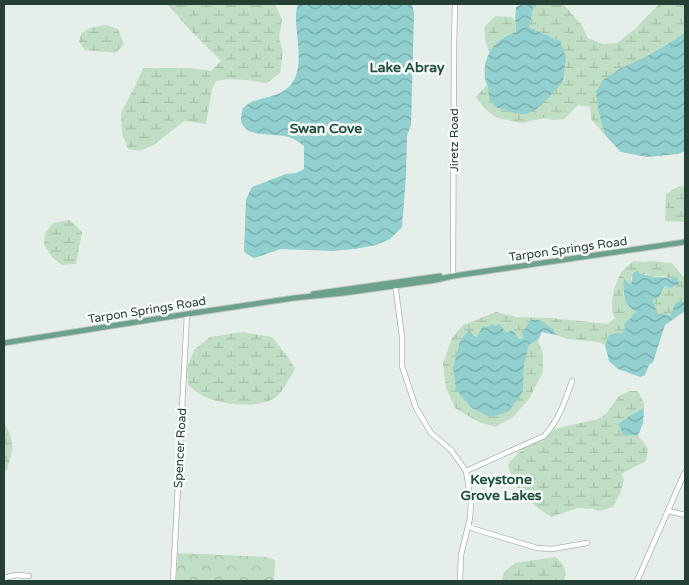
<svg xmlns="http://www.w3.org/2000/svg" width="689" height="585" font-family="'Varela Round',sans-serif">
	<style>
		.forest { fill: url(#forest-crowns) }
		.wetland { fill: url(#wetland-marsh) }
		.water { fill: url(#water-waves) }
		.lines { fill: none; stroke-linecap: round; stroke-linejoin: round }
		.minor-casing { stroke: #a8b6af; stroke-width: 6 }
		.major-casing { stroke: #c2cac6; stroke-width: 7 }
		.minor { stroke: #fff; stroke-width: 4.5 }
		.major { stroke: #6ca18b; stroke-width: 5 }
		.labels { text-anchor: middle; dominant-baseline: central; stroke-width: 5; stroke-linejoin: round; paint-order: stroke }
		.street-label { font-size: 12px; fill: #254034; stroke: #f6faf8 }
		.neighbourhood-label { font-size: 14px; font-weight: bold; fill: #21513d; stroke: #f6faf8 }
	</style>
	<defs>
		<pattern id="forest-crowns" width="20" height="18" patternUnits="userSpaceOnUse" patternTransform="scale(1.25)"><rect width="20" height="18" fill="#c0dec3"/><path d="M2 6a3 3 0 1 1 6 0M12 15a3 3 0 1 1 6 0" fill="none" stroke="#a5c0a8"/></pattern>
		<pattern id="wetland-marsh" width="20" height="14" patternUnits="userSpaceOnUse" patternTransform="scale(1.25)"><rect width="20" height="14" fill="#c0dec3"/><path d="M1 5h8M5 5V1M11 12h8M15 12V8" fill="none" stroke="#a5c0a8"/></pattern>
		<pattern id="water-waves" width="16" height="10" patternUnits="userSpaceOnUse" patternTransform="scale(1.25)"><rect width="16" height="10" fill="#91d0cf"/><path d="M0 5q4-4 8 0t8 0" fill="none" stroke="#76aaa9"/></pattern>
	</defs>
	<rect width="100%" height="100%" fill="#e6eee9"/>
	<!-- forest -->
	<path class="forest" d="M178 553 266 557 275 560 274 581H176Z"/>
	<!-- wetland -->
	<path class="wetland" d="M167 4H275L282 20 279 38 283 52 280 73 267 83C251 81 233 77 216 81L212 89 206 124 184 121 155 144 140 151 128 149 122 133 121 113 136 84 143 68H190L211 71 221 61 190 30Z
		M530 4H563L581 24 588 38 603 44 617 43 636 28 659 4H685V33L649 55 621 68 599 113 605 135 591 119 590 107 578 105 564 119 553 120 544 118 522 123 497 118 485 109 476 97 487 85 488 88V98L546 100 564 80 565 67 567 61 560 41 529 27 534 6Z
		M495 16 512 17 516 22V32C504 35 496 42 490 53 485 44 484 36 485 26Z
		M106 25 118 29 124 45 115 53 85 50 79 42 81 34 90 28Z
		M679 186 685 187V222L665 221 666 194Z
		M70 220 82 232 76 264 62 265 52 257 44 245 45 233 53 223Z
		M634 261 646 262 649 261 672 263 685 279V302L680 301 672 311 670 316 664 313 658 314 653 300C661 296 665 286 671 279L665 276 651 277 646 274H640L631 277V285L625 280 623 295C628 303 627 306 637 311 630 316 625 326 623 334L608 336 605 345 599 342 568 339 556 335 553 329 531 320 527 326 524 328V338L519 339 513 330 509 332 495 326 482 330 477 337 473 335 469 331 460 341 453 368 456 390 523 391 524 365 529 345 538 340 543 354V372L529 399 512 418 495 427 477 421 455 408 446 388 443 364 452 338 463 325 496 312 516 317 551 318 608 324 615 318C608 308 614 285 620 275 623 269 629 265 634 261Z
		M243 332 272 337 287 356 295 368C290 378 283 393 273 399 256 408 225 405 208 398 201 396 194 390 188 385L187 368 194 350 210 337Z
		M630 391H638L644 403V408L631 415 624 436 638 435 648 449 646 461 621 474 624 480 620 494 613 507 599 511 593 509 578 508 551 517C527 500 516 494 508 464L523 448 545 438 554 429 598 419 606 414 619 396Z
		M4 424C17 442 12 450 7 470L4 472Z
		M556 557C563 564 568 570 564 581H502L504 572 515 563Z"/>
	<!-- water -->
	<path class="water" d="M298 4H409L412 5 414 13 411 125 407 136 406 176 402 227 390 239 376 245 355 249 332 251 281 249 254 258 244 252 246 199 252 187 286 174 296 173 304 169V146C298 141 292 137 283 136 272 134 243 137 241 120 241 117 242 112 243 108 256 96 273 99 285 90 308 73 295 39 296 15 296 12 297 7 298 4Z
		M523 4H530L534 6 529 27 560 41C562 46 565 53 566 59 567 63 566 61 565 66 564 70 565 73 564 77 563 84 555 90 551 95 535 112 528 119 505 110 500 108 495 108 492 103 487 98 489 95 488 89 488 85 485 82 485 78 482 56 496 38 516 32V22L515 21 516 7Z
		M684 33H685V151L678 154 647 157 621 152 605 135 599 113 596 92 603 80 621 68 649 55 674 40Z
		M638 271 640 274C645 274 648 276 653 277 660 278 664 276 671 279L677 277 680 286 676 285 671 288 665 286 659 297 653 300 658 314 664 313 670 316 675 304 680 301 685 302V311L665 325 653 362 649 365 645 375 640 377 618 369 609 361 605 345 609 335 613 334 623 333 625 328 624 324 628 320 630 319 633 314 636 312C623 303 623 294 624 279L631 285 633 273Z
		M531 320H540L553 329 556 335 542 332 538 340 529 345 524 365 523 391 508 412 490 417 472 408 456 390 453 368 460 341 469 330 473 335 477 337 483 326 487 327 493 324 495 326 500 324 504 330 508 332 513 330 519 339 523 338 522 332Z
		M644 408 643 423 638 435 624 436 618 424 631 415Z"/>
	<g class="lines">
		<!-- minor casing -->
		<g class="minor-casing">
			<path id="minor" d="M453 276 454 44 455 4
				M395 283 402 337V366L416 408 431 433 451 450 466 471 471 502 470 518 461 555 460 581
				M466 471 544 436C559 420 565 401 572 381
				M668 511 685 515
				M468 527 537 548 552 549 587 543
				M4 578 16 575 29 576
				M173 581 187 314
				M637 581 685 472"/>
		</g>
		<!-- major casing -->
		<g class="major-casing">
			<path id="major" d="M313 294 440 276
				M4 343 187 314 294 298 344 293 436 280 453 276 685 242"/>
		</g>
		<!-- minor -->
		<use href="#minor" class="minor"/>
		<!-- major -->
		<use href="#major" class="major"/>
	</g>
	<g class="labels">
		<!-- street labels -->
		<g class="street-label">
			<text transform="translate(454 140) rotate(-90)">Jiretz Road</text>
			<text transform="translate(568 249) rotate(-8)">Tarpon Springs Road</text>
			<text transform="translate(147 310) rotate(-9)">Tarpon Springs Road</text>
			<text transform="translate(180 448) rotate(-87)">Spencer Road</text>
		</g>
		<!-- neighbourhood labels -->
		<g class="neighbourhood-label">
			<text x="407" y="67">Lake Abray</text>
			<text x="326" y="128">Swan Cove</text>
			<text x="501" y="479">Keystone<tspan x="501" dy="16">Grove Lakes</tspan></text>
		</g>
	</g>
	<!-- border -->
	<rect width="689" height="585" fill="none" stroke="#254034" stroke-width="10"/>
</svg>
